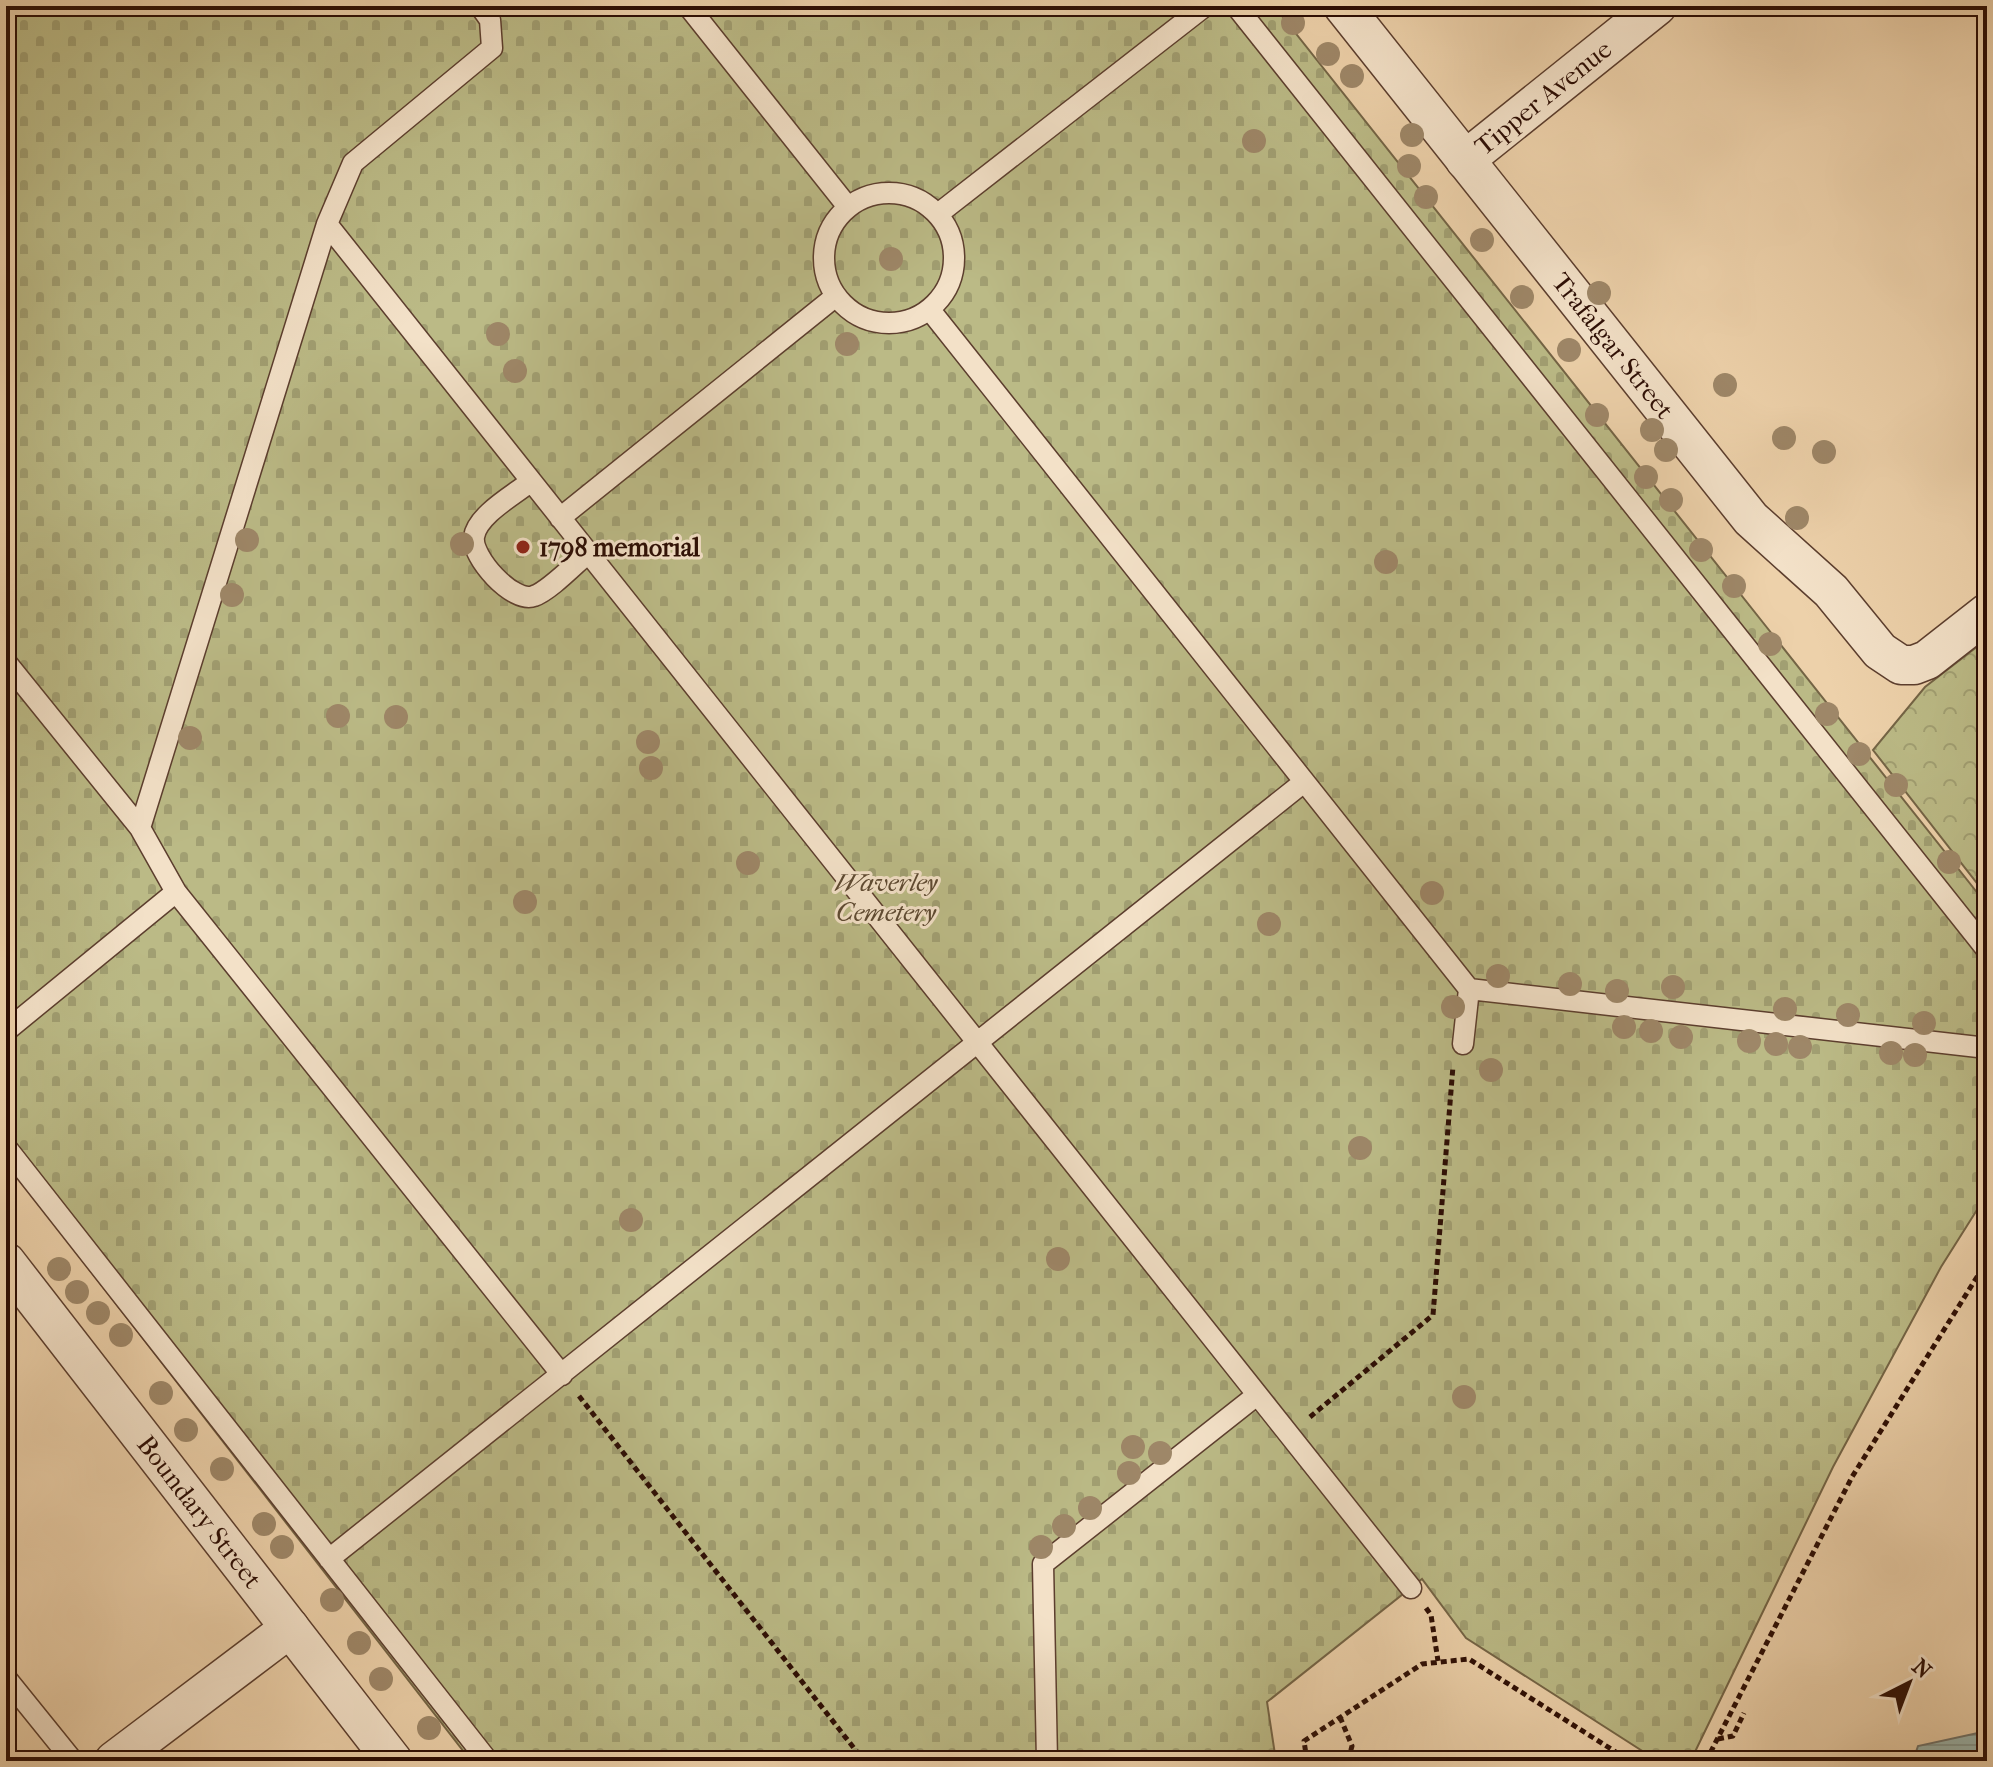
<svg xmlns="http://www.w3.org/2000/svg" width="1993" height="1767" font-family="'IM FELL French Canon',serif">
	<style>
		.cemetery { fill: url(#cemetery-stones); stroke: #746445; stroke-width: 2 }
		.park { fill: url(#park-crowns); stroke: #746445; stroke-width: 2 }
		.water { fill: url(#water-rules); stroke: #6e726b; stroke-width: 2 }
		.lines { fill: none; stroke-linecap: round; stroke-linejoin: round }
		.service-casing { stroke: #5c3e2e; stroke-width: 23 }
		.minor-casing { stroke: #5c3e2e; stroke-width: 41 }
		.path { stroke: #2c0d04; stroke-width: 5; stroke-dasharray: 6 4; stroke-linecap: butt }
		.service { stroke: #f3e1c8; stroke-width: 20 }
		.minor { stroke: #f3e1c8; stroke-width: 38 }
		.tree { fill: #9e8768 }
		.poi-dot { fill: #8f2418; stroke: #f3e1c8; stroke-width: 3 }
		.labels { text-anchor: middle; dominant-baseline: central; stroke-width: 6; stroke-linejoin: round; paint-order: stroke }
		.street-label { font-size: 26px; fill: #2c0d04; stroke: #f3e1c8 }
		.poi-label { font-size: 26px; font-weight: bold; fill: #2c0d04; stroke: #f3e1c8; text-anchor: start }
		.park-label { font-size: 26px; font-style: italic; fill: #5e4a32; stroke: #f3e1c8 }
	</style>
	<defs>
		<pattern id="cemetery-stones" width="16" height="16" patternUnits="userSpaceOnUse" patternTransform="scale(2)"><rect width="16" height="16" fill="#bbba86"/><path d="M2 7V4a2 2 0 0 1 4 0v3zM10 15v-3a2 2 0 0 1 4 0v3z" fill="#a19f72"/></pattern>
		<pattern id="park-crowns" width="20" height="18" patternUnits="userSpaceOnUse" patternTransform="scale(2)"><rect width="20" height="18" fill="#bbba86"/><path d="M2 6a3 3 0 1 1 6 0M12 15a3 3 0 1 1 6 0" fill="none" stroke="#a19f72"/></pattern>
		<pattern id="water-rules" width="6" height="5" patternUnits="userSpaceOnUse" patternTransform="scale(2)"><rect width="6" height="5" fill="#9ab6af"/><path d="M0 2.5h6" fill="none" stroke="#859b95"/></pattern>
	</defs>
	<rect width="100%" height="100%" fill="#edd1aa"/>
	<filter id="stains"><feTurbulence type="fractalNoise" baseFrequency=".0025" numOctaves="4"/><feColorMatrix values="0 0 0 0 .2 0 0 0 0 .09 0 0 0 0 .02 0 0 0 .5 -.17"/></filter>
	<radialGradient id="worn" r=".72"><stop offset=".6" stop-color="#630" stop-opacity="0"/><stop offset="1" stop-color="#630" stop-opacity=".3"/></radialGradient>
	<!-- cemetery -->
	<path class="cemetery" d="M6 6H1274L1987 905V1194L1941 1267 1833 1467 1692 1758 1658 1761 1466 1638 1422 1579 1267 1702 1276 1761H471L6 1162Z"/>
	<!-- park -->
	<path class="park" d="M1987 639V896L1873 750 1925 687Z"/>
	<!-- water -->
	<path class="water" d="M1987 1731V1761H1913L1918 1746Z"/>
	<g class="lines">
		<!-- service casing -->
		<g class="service-casing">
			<path id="service" d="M688 6 848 207
				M1236 6 1987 950
				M824 258a65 65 0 1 1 130 0a65 65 0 1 1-130 0Z
				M938 214 1205 6
				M327 224 1411 1588
				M930 310 1469 989 1987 1048
				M530 482C514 495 477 515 474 537 471 557 513 604 534 596 549 591 575 564 588 553
				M560 518 836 296
				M6 662 140 828 176 892 562 1375
				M140 828 327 224 353 163 492 48 490 20 480 6
				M6 1031 176 892
				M1463 1044 1469 989
				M6 1147 488 1761
				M329 1559 1304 782
				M6 1678 73 1761
				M1047 1761 1043 1564 1257 1395"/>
		</g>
		<!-- minor casing -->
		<g class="minor-casing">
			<g id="minor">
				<path id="s1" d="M1343 6 1751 519 1831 591 1880 651 1901 665H1914L1927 660 1987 613"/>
				<path id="s2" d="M1465 160 1657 6"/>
				<path id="s3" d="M6 1262 393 1761"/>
				<path d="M114 1761 290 1628"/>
			</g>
		</g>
		<!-- path -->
		<path class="path" d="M579 1396 864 1761
			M1310 1417 1433 1315 1453 1066
			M1426 1608 1431 1615 1438 1661
			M1340 1717 1352 1746 1348 1761
			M1718 1739 1733 1736 1744 1713
			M1307 1761 1304 1741 1422 1664 1469 1659 1630 1761
			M1706 1761 1852 1477 1987 1261"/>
		<!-- service -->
		<use href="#service" class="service"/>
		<!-- minor -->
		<use href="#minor" class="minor"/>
	</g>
	<!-- trees -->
	<g class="tree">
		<circle cx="1293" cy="23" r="12"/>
		<circle cx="1328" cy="54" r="12"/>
		<circle cx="1352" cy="76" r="12"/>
		<circle cx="1412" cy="135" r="12"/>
		<circle cx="1254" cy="141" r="12"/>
		<circle cx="1409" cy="166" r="12"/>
		<circle cx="1426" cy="197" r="12"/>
		<circle cx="1482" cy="240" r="12"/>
		<circle cx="891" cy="259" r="12"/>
		<circle cx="1599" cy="293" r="12"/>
		<circle cx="1522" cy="297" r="12"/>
		<circle cx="498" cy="334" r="12"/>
		<circle cx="847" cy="344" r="12"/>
		<circle cx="1569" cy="350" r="12"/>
		<circle cx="515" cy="371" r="12"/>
		<circle cx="1725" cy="385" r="12"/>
		<circle cx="1597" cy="415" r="12"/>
		<circle cx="1652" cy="430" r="12"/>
		<circle cx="1784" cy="438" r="12"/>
		<circle cx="1666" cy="450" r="12"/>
		<circle cx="1824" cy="452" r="12"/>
		<circle cx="1646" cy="477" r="12"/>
		<circle cx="1671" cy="500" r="12"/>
		<circle cx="1797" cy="518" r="12"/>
		<circle cx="247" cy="540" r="12"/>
		<circle cx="462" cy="544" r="12"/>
		<circle cx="1701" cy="550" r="12"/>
		<circle cx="1386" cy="562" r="12"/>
		<circle cx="1734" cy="586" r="12"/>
		<circle cx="232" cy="595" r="12"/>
		<circle cx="1770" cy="644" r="12"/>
		<circle cx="1827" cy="714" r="12"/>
		<circle cx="338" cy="716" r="12"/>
		<circle cx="396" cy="717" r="12"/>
		<circle cx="190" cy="738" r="12"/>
		<circle cx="648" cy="742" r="12"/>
		<circle cx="1859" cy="754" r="12"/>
		<circle cx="651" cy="768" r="12"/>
		<circle cx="1896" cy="785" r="12"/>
		<circle cx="1949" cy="862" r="12"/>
		<circle cx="748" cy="863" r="12"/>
		<circle cx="1432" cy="893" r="12"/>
		<circle cx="525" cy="902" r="12"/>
		<circle cx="1269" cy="924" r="12"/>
		<circle cx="1498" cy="976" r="12"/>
		<circle cx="1570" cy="984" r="12"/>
		<circle cx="1673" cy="987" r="12"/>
		<circle cx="1617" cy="991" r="12"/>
		<circle cx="1453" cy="1007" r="12"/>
		<circle cx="1785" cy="1009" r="12"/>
		<circle cx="1848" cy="1015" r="12"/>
		<circle cx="1924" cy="1023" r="12"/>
		<circle cx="1624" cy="1027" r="12"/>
		<circle cx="1651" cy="1031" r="12"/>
		<circle cx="1681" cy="1037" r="12"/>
		<circle cx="1749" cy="1041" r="12"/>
		<circle cx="1776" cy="1044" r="12"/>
		<circle cx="1800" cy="1047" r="12"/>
		<circle cx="1891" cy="1053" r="12"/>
		<circle cx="1915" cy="1055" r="12"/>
		<circle cx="1491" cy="1070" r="12"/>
		<circle cx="1360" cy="1148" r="12"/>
		<circle cx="631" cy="1220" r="12"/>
		<circle cx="1058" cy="1259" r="12"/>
		<circle cx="59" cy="1269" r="12"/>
		<circle cx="77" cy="1292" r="12"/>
		<circle cx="98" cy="1313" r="12"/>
		<circle cx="121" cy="1335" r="12"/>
		<circle cx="161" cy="1393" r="12"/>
		<circle cx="1464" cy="1397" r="12"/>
		<circle cx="186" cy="1430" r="12"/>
		<circle cx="1133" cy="1447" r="12"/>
		<circle cx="1160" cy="1453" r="12"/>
		<circle cx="222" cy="1469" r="12"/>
		<circle cx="1129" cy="1473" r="12"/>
		<circle cx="1090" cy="1508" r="12"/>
		<circle cx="264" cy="1524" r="12"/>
		<circle cx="1064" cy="1526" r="12"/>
		<circle cx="282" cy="1547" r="12"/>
		<circle cx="1041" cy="1547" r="12"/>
		<circle cx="332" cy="1600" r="12"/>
		<circle cx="359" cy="1643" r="12"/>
		<circle cx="381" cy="1679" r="12"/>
		<circle cx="429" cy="1728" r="12"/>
	</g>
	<!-- markers -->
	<circle class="poi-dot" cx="523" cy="547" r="8"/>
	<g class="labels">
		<!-- street labels -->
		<g class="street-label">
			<text stroke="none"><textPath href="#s2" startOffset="100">Tipper Avenue</textPath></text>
			<text stroke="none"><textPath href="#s1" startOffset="434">Trafalgar Street</textPath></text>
			<text stroke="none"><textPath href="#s3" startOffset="316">Boundary Street</textPath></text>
		</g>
		<!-- poi labels -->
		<g class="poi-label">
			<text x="539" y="547">1798 memorial</text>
		</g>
		<!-- park labels -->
		<g class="park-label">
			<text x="886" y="882">Waverley<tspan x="886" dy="30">Cemetery</tspan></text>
		</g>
	</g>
	<!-- margin -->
	<rect width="1993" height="1767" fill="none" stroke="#edd1aa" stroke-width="32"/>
	<rect x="8" y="8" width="1977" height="1751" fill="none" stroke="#2c0d04" stroke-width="4"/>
	<rect x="16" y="16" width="1961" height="1735" fill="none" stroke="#2c0d04" stroke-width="2"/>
	<!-- north arrow -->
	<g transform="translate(1909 1683) rotate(42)" stroke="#f3e1c8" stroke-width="6" paint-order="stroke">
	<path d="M0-6L14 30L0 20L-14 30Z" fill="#2c0d04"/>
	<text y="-12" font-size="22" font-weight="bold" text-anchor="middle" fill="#2c0d04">N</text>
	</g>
	<rect width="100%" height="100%" filter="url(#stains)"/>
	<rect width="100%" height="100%" fill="url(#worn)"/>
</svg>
